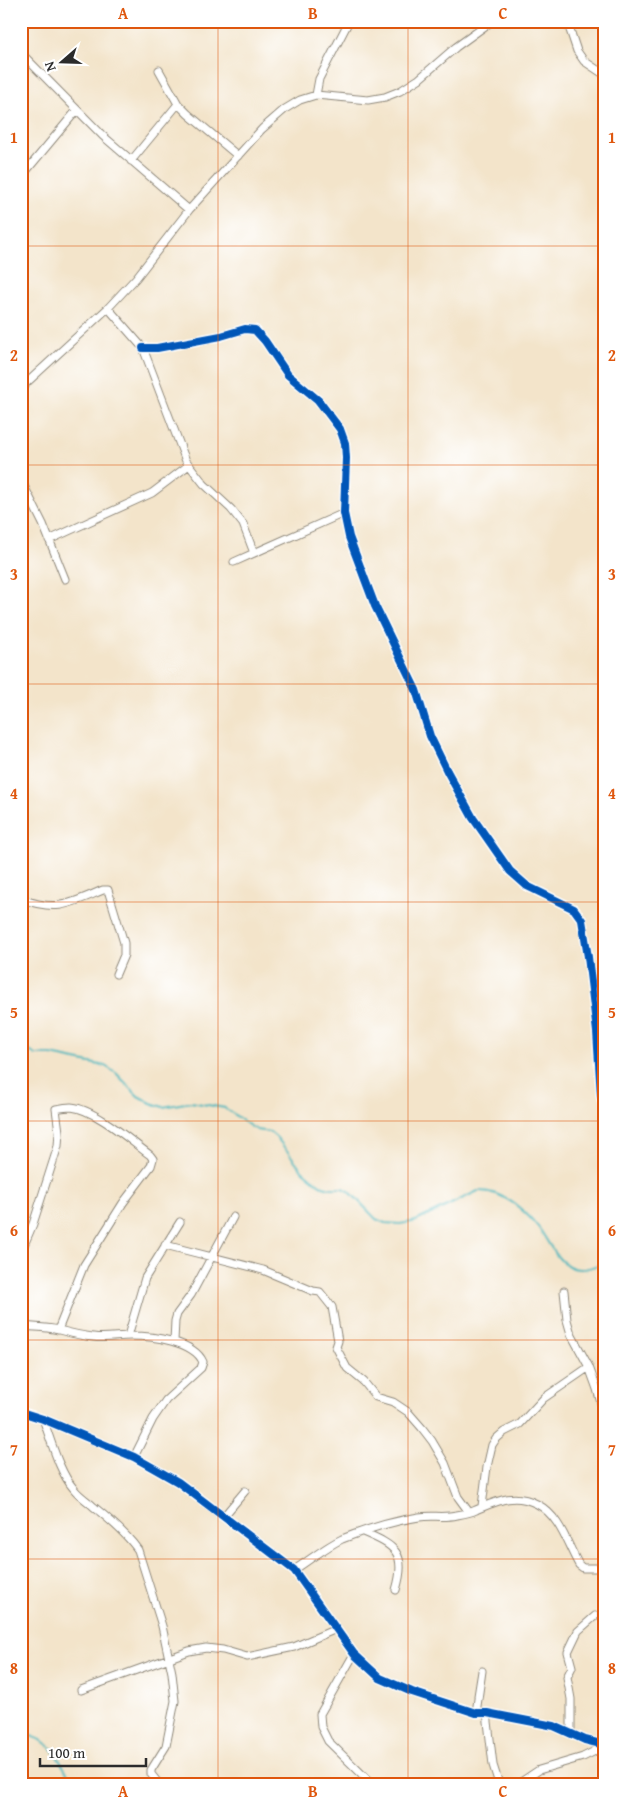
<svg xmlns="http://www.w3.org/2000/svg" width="626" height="1805" font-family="'Gentium Book Plus',serif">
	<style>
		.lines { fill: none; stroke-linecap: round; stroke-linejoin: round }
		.stream { stroke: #48b7be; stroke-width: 2 }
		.street-casing { stroke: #8f887a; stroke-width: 9 }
		.street { stroke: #fff; stroke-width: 7 }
		.cycleway-casing { stroke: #fff; stroke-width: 11 }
		.cycleway { stroke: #0057b8; stroke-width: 8 }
		.grid { fill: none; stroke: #df570e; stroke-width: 1; stroke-opacity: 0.55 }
		.neatline { fill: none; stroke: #df570e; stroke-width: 2 }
		.grid-label { font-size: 16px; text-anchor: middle; font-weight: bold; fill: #df570e }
	</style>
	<rect width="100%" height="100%" fill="#fff"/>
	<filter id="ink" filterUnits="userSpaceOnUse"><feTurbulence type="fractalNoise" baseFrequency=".02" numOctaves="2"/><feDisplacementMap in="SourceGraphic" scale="10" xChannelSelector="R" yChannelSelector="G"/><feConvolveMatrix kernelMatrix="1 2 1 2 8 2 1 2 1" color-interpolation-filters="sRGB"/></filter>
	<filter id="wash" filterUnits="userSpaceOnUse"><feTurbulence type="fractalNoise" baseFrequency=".0096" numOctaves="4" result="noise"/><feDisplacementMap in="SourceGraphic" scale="20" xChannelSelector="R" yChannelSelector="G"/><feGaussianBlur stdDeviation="1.12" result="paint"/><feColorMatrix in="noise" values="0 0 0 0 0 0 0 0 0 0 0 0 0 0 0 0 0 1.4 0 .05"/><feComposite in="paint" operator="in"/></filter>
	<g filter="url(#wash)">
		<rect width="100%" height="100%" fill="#f3e4ca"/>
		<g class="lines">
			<!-- stream -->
			<path class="stream" d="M21 1046 36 1055H51L105 1066 116 1073 138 1096 151 1103 163 1107 191 1102 225 1108 250 1126 257 1130 270 1132 277 1138 303 1171 320 1185 330 1188H342L349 1191 376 1219 385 1223 400 1224 416 1221 478 1191C501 1190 524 1209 538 1227 549 1241 558 1268 579 1269 588 1270 597 1265 605 1262
				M21 1732 41 1740 52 1748 74 1784"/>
		</g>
	</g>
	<g filter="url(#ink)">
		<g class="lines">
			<!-- street casing -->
			<g class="street-casing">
				<path id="street" d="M567 21 577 51 584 61 605 75
					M21 53 103 136 189 210
					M159 70 178 104 188 114 238 156
					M316 95 319 79 349 21
					M131 161 178 104
					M21 177 77 110
					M108 308 143 348 186 461 204 484 231 509 243 524 254 553
					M143 348H157L221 336 245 329 255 330 265 341 288 375 318 400 340 429 345 443 346 458 344 513 349 537 375 606 416 690 430 736 447 771 473 818 510 871 527 886 574 909 582 920 588 957 597 1032 601 1096 605 1112
					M21 374 25 386
					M21 388 108 308 136 278 189 210 262 129 285 109 300 100 316 95 368 100 385 97 400 91 419 79 456 47 492 21
					M21 480 43 524 65 579
					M49 540 152 493 189 465
					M234 562 344 513
					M21 899C58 912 69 904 103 890H108L124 943V955L116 974
					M165 1245 263 1270 313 1291 320 1292 332 1307 338 1341 336 1347 347 1368 364 1382 376 1397 393 1402 408 1412 422 1428 432 1441 445 1463 458 1497 469 1512
					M21 1252 33 1224 58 1146 59 1132 56 1109C61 1108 66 1107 71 1107 95 1109 131 1141 150 1155L153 1159 151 1166 123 1203 84 1265 58 1330
					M564 1291 567 1320 571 1334 589 1367 597 1389 605 1417
					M21 1326C33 1327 47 1327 59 1330 70 1333 81 1336 93 1337 105 1339 118 1336 131 1336 152 1336 194 1341 203 1362L201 1368 166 1400 153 1419 134 1457
					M128 1336 145 1278 180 1222
					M174 1341 175 1321 177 1314 191 1295 233 1217
					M21 1412 43 1419 134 1457 178 1482 294 1570 354 1654 380 1678 412 1692 476 1713H487L554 1726 585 1740 605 1745
					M43 1419C51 1440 59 1472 74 1489 79 1496 88 1501 94 1507 109 1519 127 1534 138 1550L162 1626 172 1673 175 1701 166 1746 151 1770V1774L159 1784
					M482 1506 487 1467 492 1445 496 1439 504 1432 520 1424 544 1398 589 1367
					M224 1516 245 1491
					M363 1532C396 1546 407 1553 396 1590
					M294 1570C310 1560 325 1547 342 1539 367 1529 393 1521 419 1517 432 1515 444 1518 457 1515 463 1514 470 1513 476 1510 497 1501 514 1492 537 1504 560 1516 567 1544 579 1565L583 1568H605
					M354 1654 320 1714 321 1727 328 1741 372 1784
					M81 1690 189 1651 206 1648 223 1650 247 1657 294 1647 336 1629
					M476 1713 482 1671 478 1696
					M487 1713 493 1765 499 1784
					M571 1732V1699L567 1677 572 1667 568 1652 578 1631 595 1616
					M518 1784 539 1770 583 1757 605 1746"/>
			</g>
			<!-- street -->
			<use href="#street" class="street"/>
			<!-- cycleway casing -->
			<g class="cycleway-casing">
				<path id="cycleway" d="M143 348H157L221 336 245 329 255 330 265 341 288 375 318 400 340 429 345 443 346 458 344 513 349 537 375 606 416 690 430 736 447 771 473 818 510 871 527 886 574 909 582 920 588 957 597 1032 601 1096 605 1112
					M21 1412 43 1419 134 1457 178 1482 294 1570 354 1654 380 1678 412 1692 476 1713H487L554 1726 585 1740 605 1745"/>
			</g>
			<!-- cycleway -->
			<use href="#cycleway" class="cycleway"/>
		</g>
	</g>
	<!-- grid -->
	<path class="grid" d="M218 21V1784M408 21V1784M21 246H605M21 465H605M21 684H605M21 902H605M21 1121H605M21 1340H605M21 1559H605"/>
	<!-- margin -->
	<rect width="626" height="1805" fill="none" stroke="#fff" stroke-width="55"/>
	<!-- north arrow -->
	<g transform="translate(62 62) rotate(250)" stroke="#ffffff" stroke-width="4" paint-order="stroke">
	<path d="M0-4L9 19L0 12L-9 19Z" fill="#2b2b2b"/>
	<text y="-8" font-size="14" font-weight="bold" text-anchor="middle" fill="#2b2b2b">N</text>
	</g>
	<!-- scale -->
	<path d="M40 1758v8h106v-8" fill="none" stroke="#2b2b2b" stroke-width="2.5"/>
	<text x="48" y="1758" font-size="15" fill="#2b2b2b" stroke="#ffffff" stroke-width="4" paint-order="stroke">100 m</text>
	<rect x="28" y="28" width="570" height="1750" class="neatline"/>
	<g class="grid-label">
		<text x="123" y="19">A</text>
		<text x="313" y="19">B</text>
		<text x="503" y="19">C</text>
		<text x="14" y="143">1</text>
		<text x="612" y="143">1</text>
		<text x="14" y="361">2</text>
		<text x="612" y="361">2</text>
		<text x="14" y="580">3</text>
		<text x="612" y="580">3</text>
		<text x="14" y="799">4</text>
		<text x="612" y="799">4</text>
		<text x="14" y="1018">5</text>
		<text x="612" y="1018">5</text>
		<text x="14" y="1236">6</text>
		<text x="612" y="1236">6</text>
		<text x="14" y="1455">7</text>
		<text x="612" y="1455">7</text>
		<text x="14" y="1674">8</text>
		<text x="612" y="1674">8</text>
		<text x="123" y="1797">A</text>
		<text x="313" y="1797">B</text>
		<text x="503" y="1797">C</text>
	</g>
</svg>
